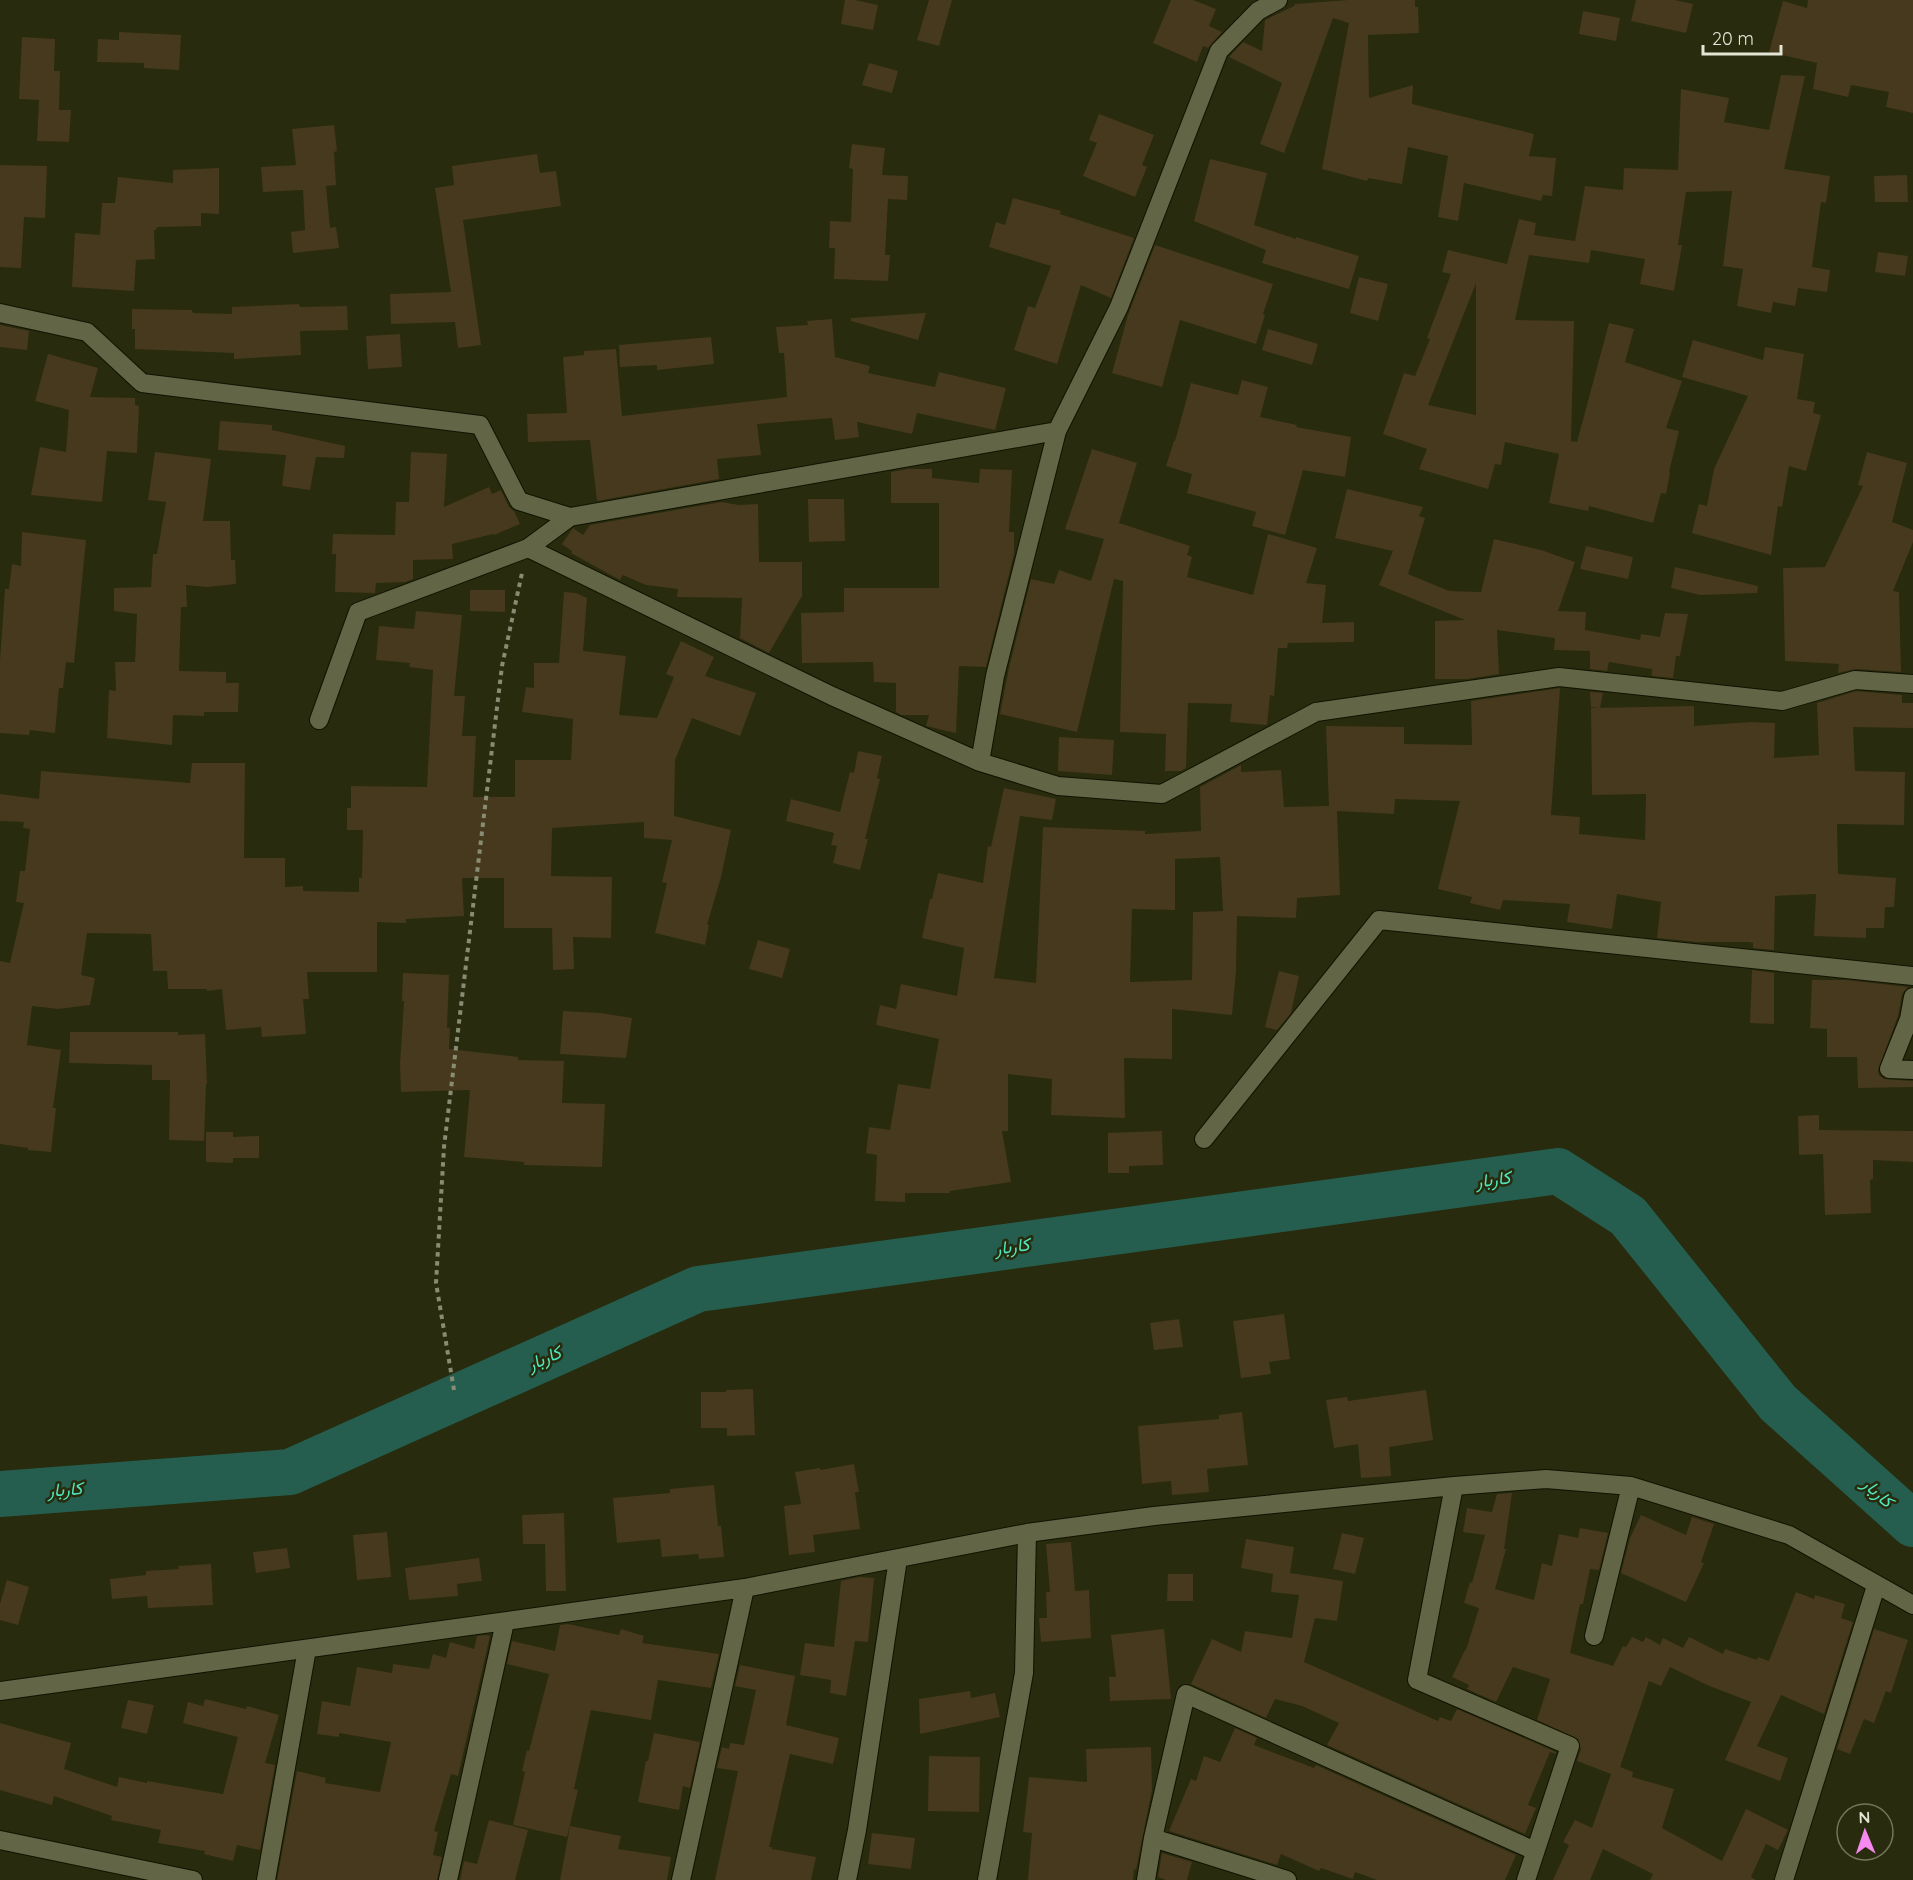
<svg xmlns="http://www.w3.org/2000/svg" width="1913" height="1880" font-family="Quicksand,Vazirmatn,sans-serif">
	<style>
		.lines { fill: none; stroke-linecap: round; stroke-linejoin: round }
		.river { stroke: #255e4e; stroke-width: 46 }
		.building { fill: #47391d; fill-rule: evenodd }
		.minor-casing { stroke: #111300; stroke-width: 20 }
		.path { stroke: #898c74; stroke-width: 4; stroke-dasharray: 4.5 4.5; stroke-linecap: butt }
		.minor { stroke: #626546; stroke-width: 18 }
		.labels { text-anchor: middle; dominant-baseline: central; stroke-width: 5; stroke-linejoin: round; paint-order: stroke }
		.water-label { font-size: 18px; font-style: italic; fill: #50e7bf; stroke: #282b0d }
	</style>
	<rect width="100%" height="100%" fill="#282b0d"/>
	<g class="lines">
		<!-- river -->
		<path class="river" d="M0 1494 290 1472 698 1289 1558 1171 1628 1216 1778 1403 1913 1524"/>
	</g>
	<!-- building -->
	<path class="building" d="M845 0H855L878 5 873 30 841 24Z
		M929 0H952L939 46 917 40Z
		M1171 0H1193L1216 9 1209 26 1222 32 1208 48 1203 46 1197 62 1153 43Z
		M1348 0H1415V7H1418L1419 33 1368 35 1369 98 1413 85 1412 104 1534 134 1529 156 1556 158 1552 196 1543 195 1541 201 1464 183 1458 221 1438 217 1448 156 1408 147 1402 184 1368 178 1367 181 1322 169 1349 23 1333 18 1284 153 1260 144 1282 83 1229 57 1243 42 1262 51 1265 20 1294 6 1295 4Z
		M1636 0H1675L1693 4 1686 33 1631 21Z
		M1808 0H1913V113L1886 107 1889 92 1851 85 1848 97 1813 89 1817 63 1769 52 1783 1 1807 8Z
		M1583 11 1620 18 1616 41 1579 34Z
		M119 32 181 35 179 70 144 68V63L97 62 98 39 119 40Z
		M22 37 55 39 54 71H60L59 110H71L69 142 37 141 39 100 19 99Z
		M869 63 898 71 892 93 862 85Z
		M1781 75 1805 76 1784 169 1830 176 1826 203 1821 202 1812 267 1830 270 1827 292 1798 288 1795 306 1773 302 1771 313 1737 306 1743 269 1723 266 1732 191 1686 192 1678 245H1682L1674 291 1640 284 1645 259 1591 250 1589 263 1529 255 1515 320 1574 321 1571 441 1577 442 1609 323 1634 329 1625 362 1682 381 1666 428 1679 431 1669 472 1670 473 1666 494 1661 493 1653 523 1589 506 1588 511 1549 503 1559 454 1505 442 1501 465 1495 464 1488 489 1419 469 1427 449 1383 434 1404 373 1415 376 1430 339 1427 338 1451 274 1442 272 1448 250 1507 264 1519 219 1536 223 1534 235 1575 241 1585 186 1623 190 1624 168 1678 170 1681 89 1729 98 1724 122 1769 130ZM1476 283V415L1428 405Z
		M1099 114 1154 135 1142 165 1147 167 1135 197 1083 176 1097 143 1089 140Z
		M334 125 337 151 334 152 336 185 326 186 330 228 336 227 339 248 293 253 291 232 305 230 303 190 263 192 261 167 296 165 292 129Z
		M852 144 885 148 882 175 908 176 907 200 888 199 885 255H890L888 281 834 279 835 248H829L830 221 851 222 853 169 849 168Z
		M537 154 540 173 556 171 561 206 463 220 481 345 458 348 455 322 391 324 390 294 451 292 435 188 454 185 452 166Z
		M1210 159 1267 173 1254 225 1296 239V237L1359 256 1349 289 1262 263 1266 250 1194 221Z
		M0 165 47 166 45 218 24 217 21 268 0 267Z
		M219 168V214L201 213V226L157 227 156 230H154L155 259 136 260 134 291 72 287 75 233 100 235 102 203H115L118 177 173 183V170Z
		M1907 175 1908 202H1875L1874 176Z
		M1013 198 1061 211 1060 214 1134 238 1111 298 1081 285 1057 364 1014 350 1028 306 1035 308 1051 266 989 247 996 222 1005 225Z
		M1155 245 1273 284 1263 314 1265 315 1256 344 1180 320 1162 387 1112 373 1128 315Z
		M1878 252 1908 256 1905 276 1875 272Z
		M1359 277 1388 284 1378 321 1350 313Z
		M299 304 300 307 347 306 348 330 300 331 301 355 234 359V353L135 349V329H132V309L192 310 193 313 232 314V307Z
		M926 313 918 340 851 321V318Z
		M832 319 835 357 870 366 868 373 935 387 939 372 1006 388 995 430 917 413 912 434 857 422 859 437 835 440 832 418 757 424 761 455 717 459 719 479 597 501 590 440 528 442 527 414 567 413 563 357 584 355V351L616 349 622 416 787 397 784 353H779L776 327 808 325 807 321Z
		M0 325 29 331 27 350 0 347Z
		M1268 329 1318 344 1312 365 1262 350Z
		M400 334 402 367 368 369 366 336Z
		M711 337 714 364 657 370V365L620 367 619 345Z
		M1693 340 1763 360 1765 347 1804 354 1797 399 1815 402 1813 413 1821 415 1806 471 1789 466 1782 507 1778 506 1771 555 1692 533 1699 504 1707 506 1714 469 1748 396 1682 377Z
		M48 354 98 368 90 397 135 398V405L139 406 137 453 107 451 102 502 31 495 40 447 66 452 69 410 35 401Z
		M1242 380 1268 387 1260 417 1297 425 1296 427 1351 437 1345 477 1303 470 1285 535 1252 526 1256 512 1187 493 1192 474 1166 466 1174 441H1175L1191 383 1238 395Z
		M220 421 272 425V430L345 446 344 458 316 457 310 490 282 486 286 455 218 450Z
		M1092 449 1137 463 1119 523 1190 546 1187 555 1192 557 1187 577 1253 595 1268 534 1317 548 1306 583 1326 585 1322 623 1354 622V642L1288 643 1287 648H1278L1274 696 1270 695 1267 725 1230 722 1232 704 1188 703 1186 768 1181 771H1165L1166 734 1120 732 1123 581 1114 579 1077 732 1000 714 1009 668 1031 579 1054 584 1059 570 1091 581 1104 539 1065 529Z
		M155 452 211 459 203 521H230L231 560H235L236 584 207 587 186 585 187 607H181L179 671 226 672V683H239L238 712H204V716L173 715 172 745 107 738 109 690 116 691 115 662H135L137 614 114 611V588L151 587 153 554H157L166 502 148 500Z
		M411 452 447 454 444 507 489 487 492 494 501 490 509 507 514 511 520 524 494 535 493 534 452 544 453 559 413 560V579L405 582 376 583 375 593 335 592 336 554H332L333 534 395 535 396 502H409Z
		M1867 452 1907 463 1892 522 1913 530V542L1893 591 1899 592 1901 672 1856 669 1838 673 1839 664 1785 661 1783 568 1825 567 1863 486 1858 485Z
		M908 469H932V478L979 483 980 469 1012 470 1009 532H1014V554L986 667 959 666 956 733 926 726 929 715H901L896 712V683L874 682 873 662 802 663 801 613 844 612V588H939V503H891V472Z
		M1347 489 1423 507 1419 516 1425 518 1408 574 1449 591 1481 592 1494 539 1541 550 1575 562 1558 611 1586 612 1585 630 1640 640 1641 634 1660 637 1665 613 1688 614 1680 656H1676L1673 678 1652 676V669L1609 662 1607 671 1590 669V651L1554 650 1555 638 1497 630 1499 674 1467 679H1435V621L1465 620 1379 585 1393 551 1335 538Z
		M808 499H844L845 541 809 542Z
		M721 502 739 505 758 504 759 562H802V596L769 653 740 638 742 598 677 597 678 589 646 585 623 575 620 580 571 553 572 551 562 544 573 528 583 535 590 525Z
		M22 532 86 540 74 663 66 662 63 688H59L55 733 30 730 29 735 0 733V660L5 589H9L12 564 21 566Z
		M1586 546 1633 557 1628 579 1580 569Z
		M1675 567 1758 586 1757 593 1700 595 1671 588Z
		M470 590H505V612L470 611Z
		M564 592 576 593 587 598 583 651 626 656 619 715 657 718 674 677 666 674 681 641 714 657 705 676 756 693 740 736 692 718 675 760 674 816 731 830 721 877 707 925H709L705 945 655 933 667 883 662 882 672 840 644 838V822L552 828 551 876 612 877 611 938 573 937 574 969 553 970 552 928H504V878H462L464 916 406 919V923L377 922V972H307L309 999H303L306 1034 262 1037 261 1027 226 1030 222 989 207 991V989H168L167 971H153L151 934 87 933 81 975 95 978 90 1005 58 1009 32 1006 27 1045 61 1050 53 1108H56L51 1152 28 1150V1148L0 1144V961L10 963 24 903 16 902 20 871H25L30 829 23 828 24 822 0 821V794L39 799 41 771 190 783 192 763H245L244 858H285V887L303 886V891L359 892V878H362L363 830H347V808H351V786L427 787 433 670 409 667 410 663 376 660 379 626 414 629 416 611 462 615 454 696H465L462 736H476L473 797H515V760H571L573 719 522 712 526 687 534 688V663H559Z
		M1560 688 1551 815 1580 817 1579 834 1645 840 1646 794 1592 795 1591 708 1694 706V726L1751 722 1775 723 1774 758 1819 755 1817 703 1856 691 1902 695V703H1913V728L1853 727 1855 771 1905 772 1904 825 1837 824 1838 874 1896 878 1894 907H1885L1884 928H1866V938L1814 936 1816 894 1775 896 1774 950 1753 948V943L1749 942H1697L1657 938 1661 902 1617 894 1612 929 1567 922 1570 904 1503 900 1500 910 1470 903 1472 897 1438 889 1460 801 1395 799 1394 814 1337 811 1340 895 1297 898 1296 918 1237 916 1236 971 1232 1015 1172 1009V1059L1124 1058 1125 1118 1051 1115 1052 1079 1008 1074V1131H1002L1011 1182 950 1191V1193H905V1202L875 1201 877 1155 866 1153 869 1127 890 1130 898 1084 930 1089 939 1039 876 1025 880 1005 896 1009 901 984 957 996 964 948 922 938 930 899H932L938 873 983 883 988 846 991 847 1004 788 1056 799 1052 820 1020 816 994 978 1036 983 1043 827 1145 831V834L1201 831 1200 787 1241 765V772L1281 770 1284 807 1329 806 1326 726 1404 727V744L1472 745 1471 701ZM1220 857 1223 911 1193 912 1192 980 1130 982 1132 909 1175 910V859Z
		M1590 692 1603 693 1600 708 1591 707Z
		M1059 737 1114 740 1112 775 1058 771Z
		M858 751 882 756 877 778 880 779 865 839H868L860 870 833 863 837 846 831 845 834 833 786 821 791 799 840 812 850 772 854 773Z
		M758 940 790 949 782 978 749 969Z
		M1752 970 1774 973V1024L1750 1023Z
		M1279 971 1299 976 1291 1013 1277 1030 1265 1027Z
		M403 973 449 975 447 1028H450L449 1049 518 1057V1060L564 1061 562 1103 605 1104 602 1167 524 1165V1162L464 1157 470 1090 401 1092 400 1064 404 1001H402Z
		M1812 980H1847L1908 987 1902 994 1898 1016 1878 1070 1879 1075 1884 1079 1913 1081V1087L1858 1088 1857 1057H1827V1029L1810 1028Z
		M563 1011 600 1013 632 1018 626 1058 560 1054Z
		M70 1032H178V1035L205 1034 207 1084H206L204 1141 169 1140 170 1080H152V1065L69 1063Z
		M1819 1115V1130L1913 1131V1162L1873 1160V1179L1870 1180 1871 1213 1825 1215 1823 1154 1799 1155 1798 1116Z
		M1162 1131 1163 1165 1129 1166V1173H1108V1133Z
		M206 1132H233V1137L259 1136V1158H233V1163L206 1162Z
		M1284 1314 1290 1359 1269 1362 1271 1374 1241 1378 1233 1321Z
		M1179 1319 1183 1347 1154 1350 1150 1323Z
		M753 1389 755 1435 727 1436V1428H701V1392H726V1390Z
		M1426 1390 1433 1440 1389 1447 1391 1476 1361 1478 1358 1444 1334 1448 1326 1400 1347 1397 1348 1401Z
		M1242 1412 1248 1465 1207 1469 1209 1492 1172 1495 1171 1481 1142 1484 1138 1426 1219 1419V1415Z
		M854 1464 859 1492H855L860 1529 813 1535 815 1552 789 1555 784 1506 801 1504 795 1472 820 1468V1470Z
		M714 1485 718 1526H721L724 1557 699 1559 698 1554 662 1557 660 1539 617 1543 613 1498 670 1493V1489Z
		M1512 1493 1504 1549H1506L1495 1589 1534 1600 1542 1563 1552 1566 1559 1534 1578 1538 1580 1528 1608 1533 1599 1570 1590 1569 1583 1604H1580L1570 1653 1613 1666 1623 1646 1626 1647 1632 1637 1643 1642 1646 1637 1660 1645 1663 1638 1683 1648 1689 1637 1723 1654 1725 1649 1757 1660 1758 1657 1769 1661 1796 1592 1814 1599 1815 1595 1845 1604 1841 1618 1853 1622 1824 1714 1781 1695 1757 1746 1788 1758 1780 1781 1725 1760 1751 1702 1707 1685 1670 1667 1661 1686 1649 1681 1620 1767 1633 1772 1632 1777 1674 1789 1662 1828 1722 1861 1746 1809 1788 1830 1778 1850 1766 1844 1751 1877 1756 1880H1650L1653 1874 1603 1849 1590 1880H1553L1569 1845 1563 1842 1575 1820 1592 1828 1611 1774 1577 1761 1581 1749 1578 1739 1537 1720 1550 1679 1513 1667 1496 1702 1467 1689 1469 1685 1452 1677 1465 1650H1466L1479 1608 1464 1603 1470 1582 1472 1583 1485 1535 1463 1532 1467 1508 1492 1512 1497 1494Z
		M564 1513 566 1591H546L545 1544H523L522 1515Z
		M1641 1515 1686 1535 1692 1517 1714 1524 1701 1562 1704 1563 1686 1602 1621 1573 1630 1538Z
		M387 1532 391 1577 357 1580 353 1535Z
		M1342 1533 1364 1538 1355 1574 1333 1569Z
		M1246 1539 1294 1547 1290 1573 1343 1581 1337 1621 1315 1618 1304 1662 1438 1721 1440 1717 1451 1721 1457 1709 1556 1752V1754L1550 1752 1528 1805 1536 1808 1525 1834 1327 1745 1339 1723 1302 1706 1275 1699 1266 1718 1191 1684 1212 1639 1241 1652 1245 1631 1292 1638 1299 1595 1271 1592 1273 1574 1241 1568Z
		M1071 1542 1075 1591 1089 1590 1091 1638 1041 1642 1039 1618H1047L1046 1592H1050L1046 1544Z
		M287 1548 290 1568 256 1573 253 1552Z
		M479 1558 482 1581 457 1584 458 1596 409 1600 405 1568Z
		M211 1564 213 1605 148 1608 147 1596 112 1599 110 1579 146 1575V1571L179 1569 178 1566Z
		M1168 1574H1193V1601H1167Z
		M859 1577 874 1578 868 1642 855 1641 846 1696 830 1693 831 1680 800 1675 805 1643 834 1647 841 1581Z
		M7 1580 29 1587 18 1625 0 1620V1604Z
		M568 1624 619 1635 621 1629 644 1636 642 1643 719 1654 711 1688 658 1680 651 1720 591 1710 574 1789 578 1790 567 1837 513 1825 525 1772 522 1771 527 1750 529 1751 549 1674 507 1664 512 1641 555 1651 560 1625Z
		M1164 1629 1171 1699 1110 1701 1109 1677H1116L1111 1635Z
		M1874 1629 1908 1640 1891 1693 1886 1691 1874 1723 1864 1719 1850 1754 1837 1749Z
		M487 1635 490 1636 458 1776 451 1774 434 1831 438 1832 433 1855 442 1857 437 1880H277L297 1771 326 1778 325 1783 380 1792 391 1742 339 1733V1737L317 1734 322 1701 350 1706 357 1667 392 1673 393 1664 429 1669 433 1654 446 1658 450 1642 474 1649 477 1636Z
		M740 1665 795 1676 786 1725 839 1738 833 1764 790 1754 769 1847H772V1849L816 1857 811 1880H715L738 1771 717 1768 722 1747 729 1749 730 1743 744 1745 756 1690 735 1686Z
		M970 1691 971 1698 995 1693 1000 1717 920 1734 919 1699Z
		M205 1699 246 1709 247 1706 279 1715 265 1763 275 1765 260 1850 237 1845 233 1861 204 1854 205 1851 158 1843 161 1830 111 1820 112 1816 54 1796 52 1805 0 1790V1723L71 1743 64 1769 117 1787 119 1777 147 1783V1781L223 1794 238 1737 183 1723 188 1702 203 1706Z
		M128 1700 154 1705 147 1734 121 1728Z
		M1235 1728 1257 1738 1254 1745 1314 1768 1316 1765 1516 1855 1505 1880H1377L1355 1872 1353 1879 1321 1868 1319 1871 1281 1854 1277 1865 1169 1831 1191 1779 1196 1781 1204 1756 1220 1762Z
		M654 1733 700 1742 690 1788 683 1786 679 1810 638 1802 646 1761H648Z
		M1151 1747 1152 1790 1136 1870 1134 1869 1133 1880H1028L1032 1833 1023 1832 1029 1777 1087 1782 1086 1749Z
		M929 1756 980 1757 979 1812 928 1811Z
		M489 1820 528 1830 515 1880H460L464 1861 477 1864Z
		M570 1826 621 1836 618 1849 671 1857 667 1880H560Z
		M872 1833 915 1838 911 1869 868 1864Z
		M1162 1853 1192 1862 1187 1880H1166L1158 1877Z"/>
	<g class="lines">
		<!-- minor casing -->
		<g class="minor-casing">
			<path id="minor" d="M0 313 87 332 142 383 480 425 519 501 570 517
				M528 548 832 696 980 762 1058 786 1162 794 1316 712 1559 677 1782 701 1855 680 1913 684
				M319 720 358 612 528 548 570 517 1057 431
				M980 762 995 676 1057 431 1119 307 1219 51 1258 11 1278 0
				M1913 997 1909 1019 1889 1069 1913 1070
				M1204 1139 1379 920 1913 976
				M1454 1486 1417 1680 1570 1746 1526 1880
				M1594 1636 1631 1486
				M0 1691 745 1588 1027 1533 1154 1516 1454 1486 1546 1479 1631 1486 1789 1535 1913 1605
				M1153 1838 1287 1880
				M0 1840 193 1880
				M266 1880 307 1649
				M448 1880 505 1622
				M681 1880 745 1588
				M847 1880 857 1830 898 1559
				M987 1880 1024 1673 1027 1533
				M1146 1880 1153 1838 1186 1694 1535 1851
				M1784 1880 1876 1586"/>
		</g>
		<!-- path -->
		<path class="path" d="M454 1390 436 1283 444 1147 502 666 522 573"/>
		<!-- minor -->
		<use href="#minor" class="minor"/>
	</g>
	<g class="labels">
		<!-- water labels -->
		<g class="water-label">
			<text transform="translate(1493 1179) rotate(-8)">کاربار</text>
			<text transform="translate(1012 1246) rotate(-8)">کاربار</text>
			<text transform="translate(544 1358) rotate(-24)">کاربار</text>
			<text transform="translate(65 1489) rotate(-4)">کاربار</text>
			<text transform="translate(1878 1492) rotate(42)">کاربار</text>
		</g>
	</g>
	<!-- north arrow -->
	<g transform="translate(1865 1832) rotate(358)"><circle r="28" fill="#282b0d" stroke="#73765d" stroke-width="1.5"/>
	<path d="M0-4.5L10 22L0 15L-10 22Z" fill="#f589ef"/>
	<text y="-9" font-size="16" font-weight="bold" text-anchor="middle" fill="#e3e6d4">N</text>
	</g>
	<!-- scale -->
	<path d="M1703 45v9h78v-9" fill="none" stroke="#e3e6d4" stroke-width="3"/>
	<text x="1712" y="45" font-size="18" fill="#e3e6d4" stroke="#282b0d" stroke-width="4.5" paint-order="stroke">20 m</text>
</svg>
